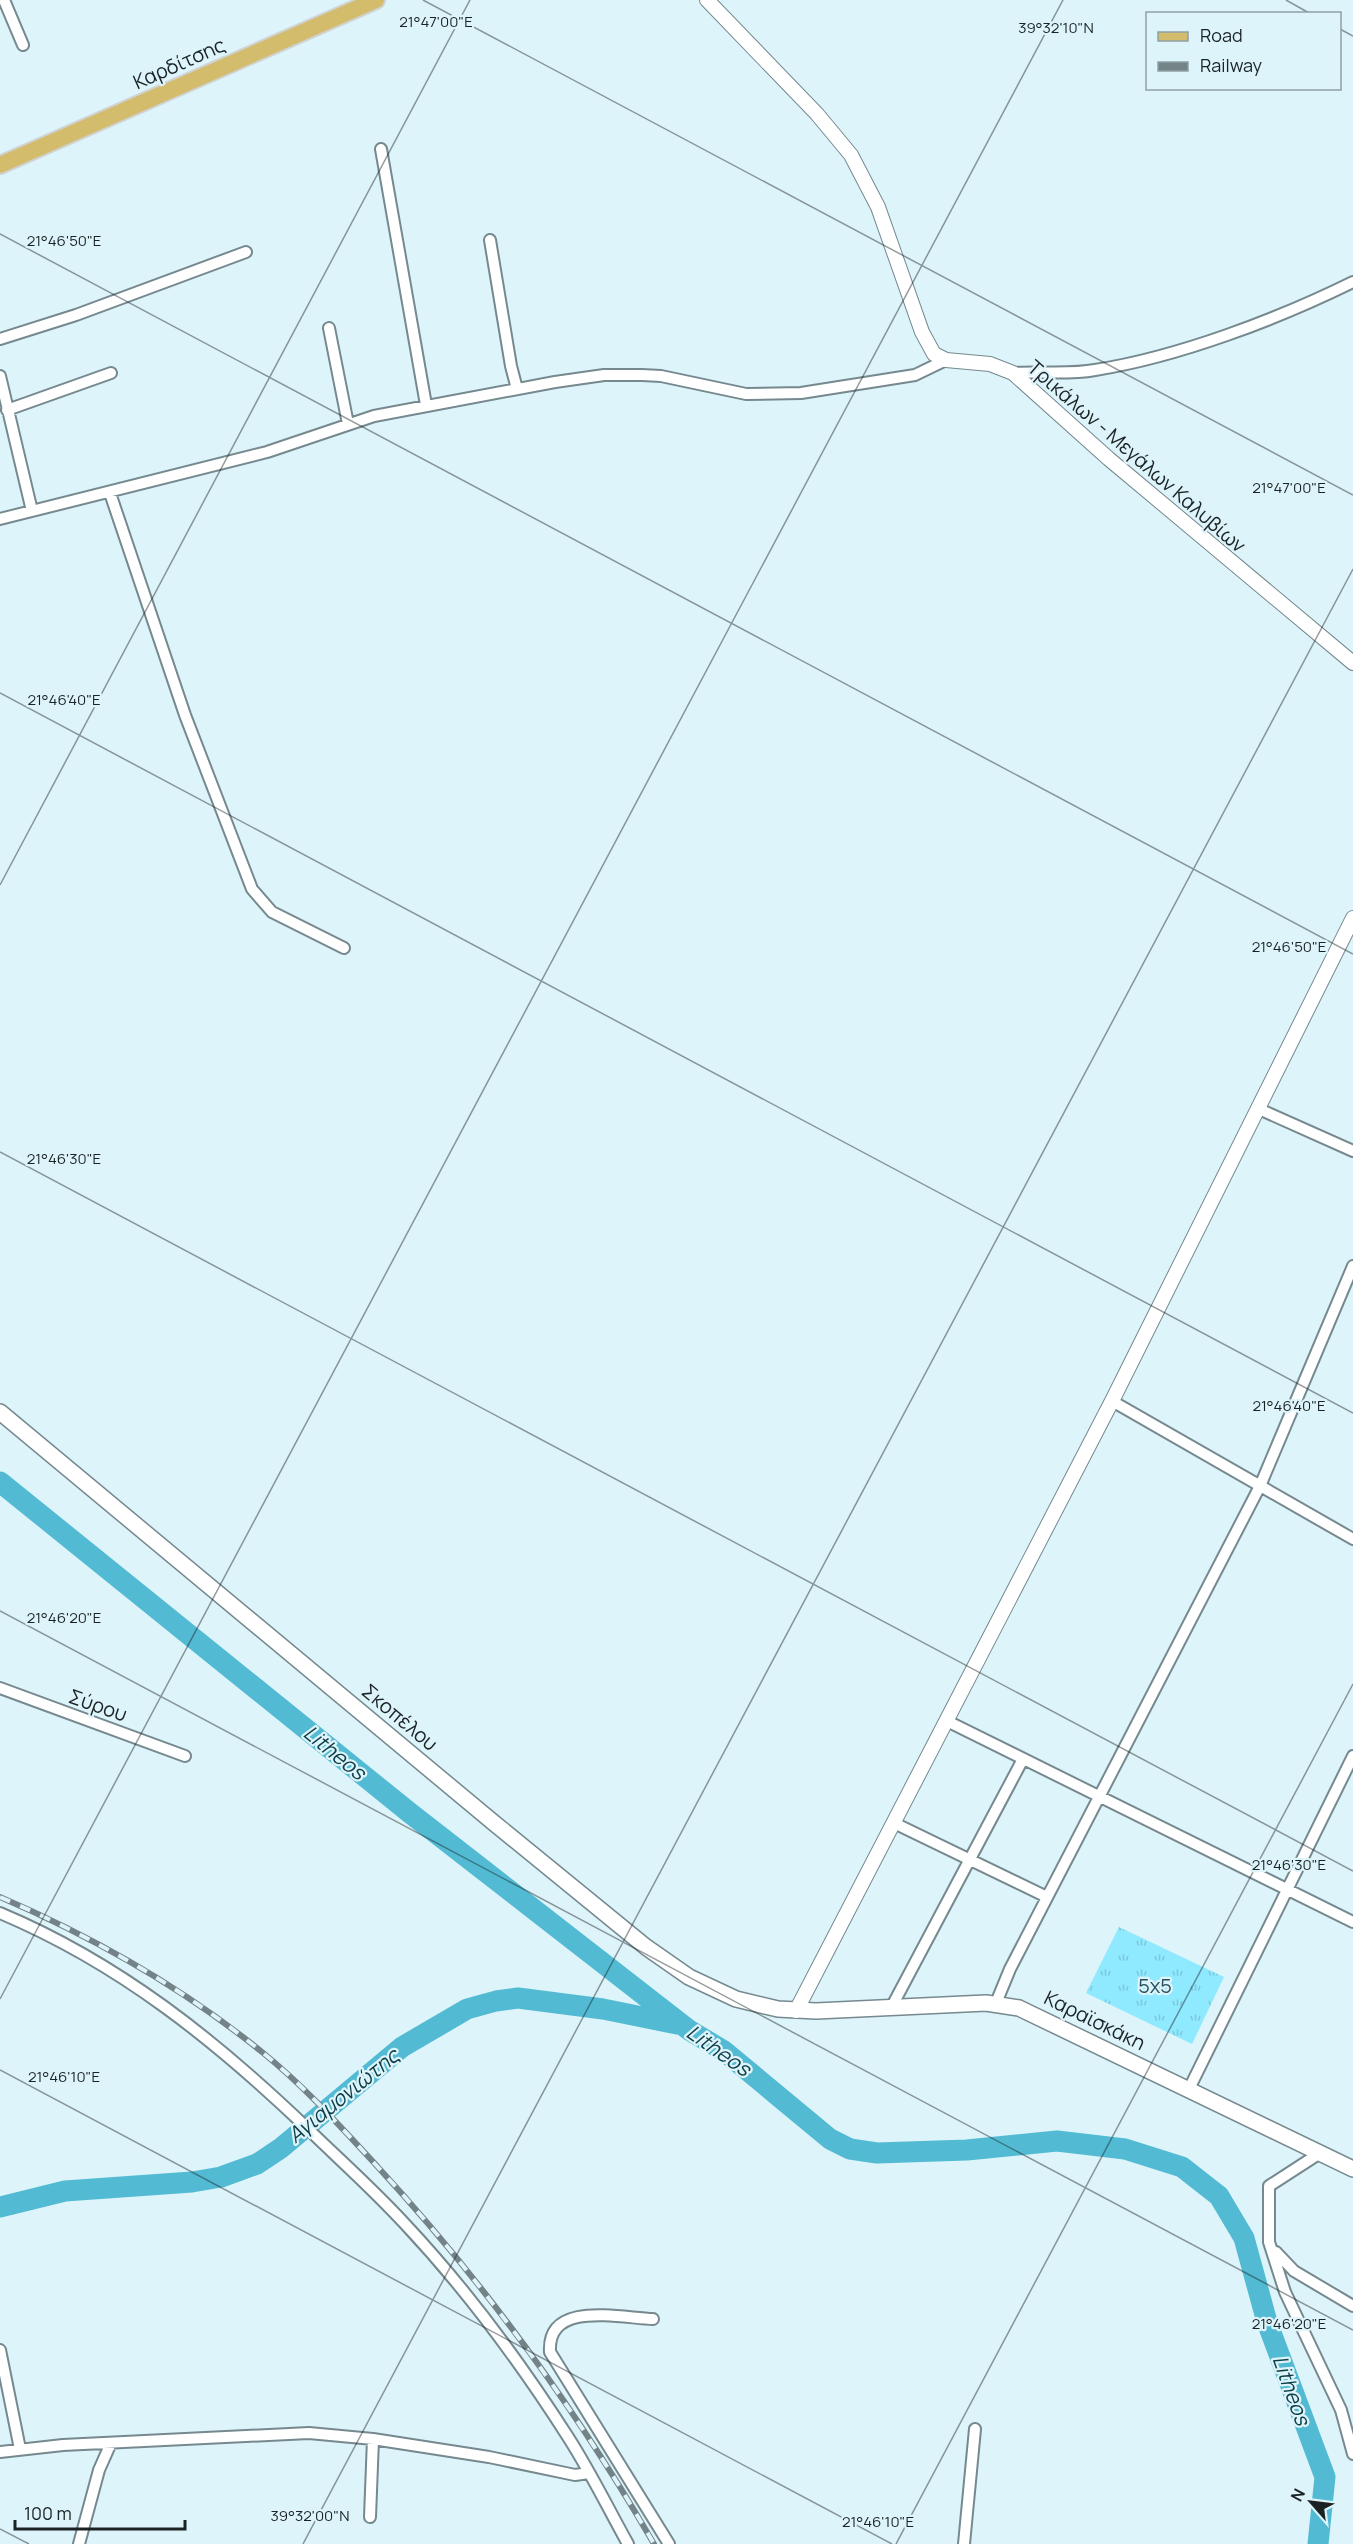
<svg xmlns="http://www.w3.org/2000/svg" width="1353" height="2544" font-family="Manrope,sans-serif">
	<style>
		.grass { fill: url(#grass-tufts) }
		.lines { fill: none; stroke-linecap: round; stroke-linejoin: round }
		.river { stroke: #52bbd3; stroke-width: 21 }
		.minor-casing { stroke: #75898f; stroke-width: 14 }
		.tertiary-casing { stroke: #75898f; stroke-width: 16 }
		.secondary-casing { stroke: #75898f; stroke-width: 18 }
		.primary-casing { stroke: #d1d3d3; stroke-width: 20 }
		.minor { stroke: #fff; stroke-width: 10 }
		.tertiary { stroke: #fff; stroke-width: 14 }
		.secondary { stroke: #fff; stroke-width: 15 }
		.primary { stroke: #d3bc6b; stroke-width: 16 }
		.rail-casing { stroke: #748387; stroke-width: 6 }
		.rail { stroke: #ddf4fa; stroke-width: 4; stroke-dasharray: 11; stroke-linecap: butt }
		.ticks { fill: none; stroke: #1a2224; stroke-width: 1.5; stroke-opacity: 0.45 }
		.labels { text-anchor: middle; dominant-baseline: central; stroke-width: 4.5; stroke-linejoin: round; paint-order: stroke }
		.street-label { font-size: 20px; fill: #1a2224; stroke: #ddf4fa }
		.park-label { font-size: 20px; fill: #24515c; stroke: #ddf4fa }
		.water-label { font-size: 21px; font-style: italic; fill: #0e3e48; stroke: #ddf4fa }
		.ticks-label { font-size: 15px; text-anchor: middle; fill: #1a2224; stroke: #ddf4fa; stroke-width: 4.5; stroke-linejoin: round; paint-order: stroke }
	</style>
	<defs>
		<pattern id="grass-tufts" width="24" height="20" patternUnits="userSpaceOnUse" patternTransform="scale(1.5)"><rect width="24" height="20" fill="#8fe9ff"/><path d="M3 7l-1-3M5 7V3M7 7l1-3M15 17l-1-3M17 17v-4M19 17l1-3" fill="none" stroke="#7bc8da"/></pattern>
	</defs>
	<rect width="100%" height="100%" fill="#ddf4fa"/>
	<!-- grass -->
	<path class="grass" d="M1119 1927 1224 1977 1192 2044 1086 1993Z"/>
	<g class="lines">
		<!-- river -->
		<path class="river" d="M0 1482 410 1813 689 2030 724 2051 830 2139 850 2149 877 2153 967 2150 1057 2141 1125 2149 1182 2167 1219 2196 1244 2238 1267 2322 1325 2477 1318 2544
			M0 2207 65 2191 192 2182 221 2177 257 2164 281 2148 402 2047 467 2009 496 2001 518 1998 603 2009 677 2024"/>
		<!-- minor casing -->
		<g class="minor-casing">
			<path id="minor" d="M4 0 23 45
				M381 149 426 405
				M490 240 511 366 517 389
				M329 328 348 424
				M0 339 76 315 246 252
				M1013 373C1041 371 1068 375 1095 370 1178 357 1278 319 1353 282
				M0 376 32 511
				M7 410 111 373
				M110 493 185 715 252 889 272 912 344 948
				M0 519 267 452 374 416 555 382 604 375H642L661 376 746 394 801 393 915 375 946 360
				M1259 1109 1353 1151
				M1112 1401 1353 1539
				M0 1688 185 1756
				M947 1721 1353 1922
				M894 1823 1047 1897
				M0 1913C119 1963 215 2040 307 2128 340 2160 374 2190 405 2224 466 2289 520 2362 568 2437 590 2471 608 2508 628 2544
				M996 2003 1010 1969 1260 1486 1353 1266
				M891 2008 1023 1759
				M1189 2089 1353 1756
				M1320 2153 1269 2186V2242L1285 2292 1341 2410 1353 2454
				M1276 2252 1294 2271 1353 2306
				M653 2319C620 2318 547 2300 550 2352L669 2544
				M0 2350 20 2449
				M0 2452 63 2445 309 2433 373 2439 489 2457 575 2475 589 2473
				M370 2517 373 2439
				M79 2544 99 2470 111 2443
				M964 2544 975 2429"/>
		</g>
		<!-- tertiary casing -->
		<g class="tertiary-casing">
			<path id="tertiary" d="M707 0 817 114 851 155 878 207 922 332 934 354 946 360 990 364 1013 373 1109 459 1353 663
				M796 2011 1112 1401 1353 918"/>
		</g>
		<!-- secondary casing -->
		<g class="secondary-casing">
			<path id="secondary" d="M0 1412 494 1823 646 1947 689 1977 736 1999 778 2009 816 2011 986 2003 1019 2008 1353 2169"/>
		</g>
		<!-- primary casing -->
		<g class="primary-casing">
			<path id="primary" d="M0 165 376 0"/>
		</g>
		<!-- minor -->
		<use href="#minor" class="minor"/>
		<!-- tertiary -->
		<use href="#tertiary" class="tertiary"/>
		<!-- secondary -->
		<use href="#secondary" class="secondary"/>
		<!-- primary -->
		<use href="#primary" class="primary"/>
		<!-- rail casing -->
		<g class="rail-casing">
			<path id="rail" d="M0 1897C93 1937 183 1988 262 2052 304 2086 340 2126 376 2165 481 2279 576 2409 654 2544"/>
		</g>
		<!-- rail -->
		<use href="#rail" class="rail"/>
	</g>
	<!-- ticks -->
	<path class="ticks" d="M423 0 1353 495M1286 0 1311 14M1340 29 1353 36M0 234 1353 954M0 693 1353 1413M0 885 470 0M0 1152 1353 1871M0 1611 1353 2330M0 1999 1063 0M0 2070 892 2544M0 2529 29 2544M303 2544 1353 569M896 2544 1353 1684"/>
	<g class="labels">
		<!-- street labels -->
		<g class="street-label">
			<text transform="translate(179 63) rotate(-24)">Καρδίτσης</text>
			<text transform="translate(1137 456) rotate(41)">Τρικάλων - Μεγάλων Καλυβίων</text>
			<text transform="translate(98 1705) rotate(19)">Σύρου</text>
			<text transform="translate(400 1717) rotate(40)">Σκοπέλου</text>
			<text transform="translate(1095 2020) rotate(26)">Καραϊσκάκη</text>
		</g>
		<!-- park labels -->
		<g class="park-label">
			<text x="1155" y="1985">5x5</text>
		</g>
		<!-- water labels -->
		<g class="water-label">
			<text transform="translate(335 1752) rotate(39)">Litheos</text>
			<text transform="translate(719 2050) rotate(35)">Litheos</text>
			<text transform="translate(343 2095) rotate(-39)">Αγιαμονιώτης</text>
			<text transform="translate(1292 2390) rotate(70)">Litheos</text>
		</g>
	</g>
	<g class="ticks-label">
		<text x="436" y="27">21°47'00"E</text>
		<text x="1056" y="33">39°32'10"N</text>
		<text x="64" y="246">21°46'50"E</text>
		<text x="1289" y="493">21°47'00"E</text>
		<text x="64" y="705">21°46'40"E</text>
		<text x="1289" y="952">21°46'50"E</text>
		<text x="64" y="1164">21°46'30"E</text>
		<text x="1289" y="1411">21°46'40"E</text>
		<text x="64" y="1623">21°46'20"E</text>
		<text x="1289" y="1870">21°46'30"E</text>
		<text x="64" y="2082">21°46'10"E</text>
		<text x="1289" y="2329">21°46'20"E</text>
		<text x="310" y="2521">39°32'00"N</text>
		<text x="878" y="2527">21°46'10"E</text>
	</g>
	<!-- legend -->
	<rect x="1146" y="12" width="195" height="78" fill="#ddf4fa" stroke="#8fa0a4" stroke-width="1.5"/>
	<rect x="1158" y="32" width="30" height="9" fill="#d3bc6b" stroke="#8fa0a4" stroke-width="1.5"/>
	<text x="1200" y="42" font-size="18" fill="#1a2224">Road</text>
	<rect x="1158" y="62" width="30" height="9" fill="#748387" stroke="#8fa0a4" stroke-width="1.5"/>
	<text x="1200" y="72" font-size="18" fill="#1a2224">Railway</text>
	<!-- north arrow -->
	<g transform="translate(1311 2502) rotate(298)" stroke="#ddf4fa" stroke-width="4.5" paint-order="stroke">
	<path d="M0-4.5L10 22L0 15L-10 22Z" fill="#1a2224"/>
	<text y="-9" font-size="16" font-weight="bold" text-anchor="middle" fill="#1a2224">N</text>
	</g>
	<!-- scale -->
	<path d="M15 2520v9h170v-9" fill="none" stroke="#1a2224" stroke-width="3"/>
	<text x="24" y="2520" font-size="18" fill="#1a2224" stroke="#ddf4fa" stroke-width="4.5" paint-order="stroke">100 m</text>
</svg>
